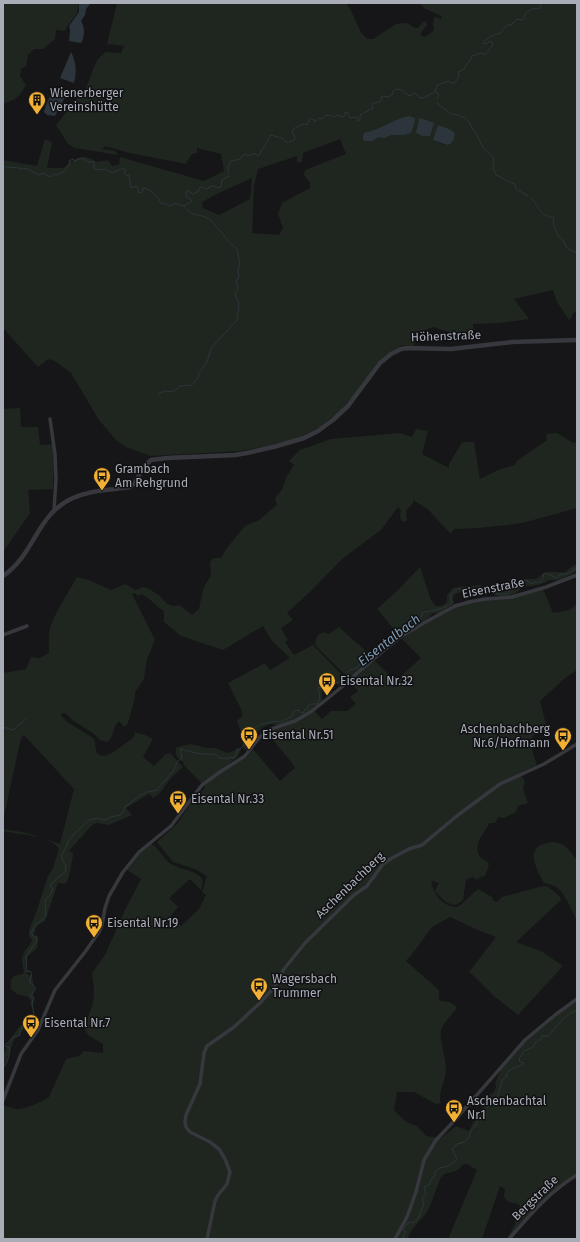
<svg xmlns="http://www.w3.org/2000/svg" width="580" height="1242" font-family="'Fira Sans',sans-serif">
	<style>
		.green { fill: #1e261f; fill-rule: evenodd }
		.water { fill: #2c353c }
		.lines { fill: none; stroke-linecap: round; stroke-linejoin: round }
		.stream { stroke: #2c353c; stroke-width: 1 }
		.minor { stroke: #37383d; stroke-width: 3.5 }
		.tertiary { stroke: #37383d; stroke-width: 4.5 }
		.labels { text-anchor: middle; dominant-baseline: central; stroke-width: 3; stroke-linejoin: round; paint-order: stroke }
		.poi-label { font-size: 12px; fill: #a8adb8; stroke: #111113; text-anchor: start }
		.street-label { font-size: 12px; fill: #a8adb8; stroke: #111113 }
		.water-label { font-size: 13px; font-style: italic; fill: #7f9bb3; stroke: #111113 }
	</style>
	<rect width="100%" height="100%" fill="#161618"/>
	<!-- green -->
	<path class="green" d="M3 3H79L77 13 67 27 65 31 56 30 55 39 43 49H34L28 55 26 66 21 69 20 76 26 85C20 97 15 100 3 104Z
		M117 3H346C355 14 356 29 367 39H373L396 24 407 23 415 28H418L424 21 426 22 427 25 420 34 424 37 430 34 434 30 433 24 434 17 442 19 441 16 424 8 420 3H577V310L572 315V317L569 320 557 302 553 290 514 299 529 319 500 323 473 324V325L474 333 472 334C459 334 446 332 434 327L416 333 417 340 413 346 402 345 387 354 377 363 355 394 339 412 320 427 303 436 272 445 241 451 150 456 126 447 116 440 99 420 71 373 55 361 48 359 38 367 3 328V160L37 166 45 139 52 142 47 168H64C75 157 83 153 97 162L108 160 112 166 119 164 120 157 204 181 224 171 221 154 197 148V153L192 154 186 164 130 153 105 146 102 149 115 151 118 155 75 148 68 144 56 125 87 86 94 67 98 59 106 52 121 53 124 46 107 44ZM438 125 455 133C454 136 454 140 452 143 448 148 438 142 434 140ZM340 139 346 154 305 170 304 175 310 183V188L282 203 278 214 283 228 279 235 252 233 254 186 258 169 297 156V162H302L303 153ZM252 178 250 199 219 215 203 208 202 202 219 193Z
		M20 408 21 427H38L40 445 53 444 54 462 53 489 28 490 30 513 3 552V409Z
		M416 429 428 431 422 454 449 468V464L462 442H474L480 479 498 470 515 465 517 461 547 440 546 434 557 433 573 443 577 442V508L522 523 479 528 455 529 452 531 451 534 432 514 429 510 413 500V503L406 511 407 521 403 522 400 518 401 510 398 507 381 530 342 559 312 590 287 613 293 620 281 628 288 640 285 642 294 655 313 645 343 676 342 679 343 682 339 686 337 684 333 683 322 690V701L308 713 295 720 279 725 270 724 262 728 255 735 253 741 248 745V749L245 750C242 748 242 745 243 742L241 741 242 735 237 721 242 716V711L228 683 265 663 270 670 290 658 272 641 263 626 223 650 181 636 164 622V611C155 606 151 599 142 594L138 596 135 593 132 594 155 640 147 659 144 679 135 692V698L128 723 124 727 119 721C111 728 115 736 107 742L100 740 93 733 75 722 65 713H62L61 715 66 721 93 738 95 742V744L96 749V752L99 755 105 756 112 753 133 738 135 735 134 732 145 735 153 739 143 757 154 766 166 754 170 753 183 767 171 778 160 793 153 798 149 794 126 808 132 815 109 825 96 823 92 825 69 851 73 853C73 858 69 883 65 884 64 884 59 883 58 883L45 921 38 925 35 929 34 935 38 936C38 940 39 945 36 949 35 951 31 952 29 955 25 959 25 969 27 974L32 976 34 988 33 1007 31 1006V1001L28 997 17 994 11 989C9 978 13 975 23 974L24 972C23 967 21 960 23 955 25 949 30 946 32 940L29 936V930L36 913 48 876 53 868 59 849C48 834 20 835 3 831V829L27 833 60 844 74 789 24 735 22 736 20 742 3 821V673L26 669 31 657 39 658 49 653C49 644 48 635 50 628 55 612 69 592 77 577 90 579 100 586 112 590L125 584 135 590 144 587 151 590 160 596 167 604 173 606 180 605 192 615 199 609 203 589 211 575 210 563 213 558H221L227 548 245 526 259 520 277 505 275 498 282 490 286 478 294 465 289 461 300 450 331 439 400 433 412 437Z
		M574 565H577V571C567 577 560 581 549 580 541 586 533 585 524 587 520 588 519 591 516 593 509 598 499 598 491 593L485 594 480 591 474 592 467 590 455 594 453 598 454 604 439 613H433L428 618 402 635 348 678 345 674 343 673 316 646 315 643 317 636 323 632 329 634 340 626V628L368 653 386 639 397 633 377 609 398 590 420 567 431 600 436 606H442L447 602V595L453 588 480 585C485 587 486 585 490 586 498 586 498 591 507 589L510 584 523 579H536C547 569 551 573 565 572Z
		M543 589 553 613 570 610 577 604V670L565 678 540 701 547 728C524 733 531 748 537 765L520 773 525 782 523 789 528 803 518 806 516 812 504 818 498 817 495 823H490C485 831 473 845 479 855 480 858 486 861 489 863L488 868 485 876 481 877 477 880 473 877 466 880 463 900C463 900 458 904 458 904 449 907 440 897 435 891L439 883 433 881 431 882C435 896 443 907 458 907L478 889 492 897 493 900 497 902 502 897 539 887 546 886 554 891 560 897 561 900 516 942 541 951 563 966 518 1015 495 997 475 977 469 972 496 937 480 931 450 917 432 927 416 949 406 961 439 990V999L441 1001 450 1002 457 1007C453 1015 444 1021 441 1030 439 1038 446 1058 446 1070 446 1080 437 1093 441 1103L436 1104 414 1092H397L394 1110 406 1122 417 1126 426 1136 441 1138 456 1126 469 1131 477 1115 490 1100 489 1095 494 1092 496 1087 495 1083 502 1067 526 1041 556 1016 577 1001V1174C550 1190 528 1215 507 1239L515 1224 517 1212 520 1206 518 1204C512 1203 506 1203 504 1196L505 1189 500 1186 482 1239H448L477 1170 467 1164H464C455 1173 455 1171 444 1174L441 1177C436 1188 433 1200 428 1210 422 1221 410 1227 408 1239H3V1105C7 1106 11 1108 16 1109 23 1110 44 1101 49 1097L66 1059 79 1056 84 1051 103 1053V1044L88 1035 84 1028 93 1003 94 989 92 973 105 955 125 910 141 879 126 869 143 849 151 844C158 846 163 859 171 864 181 870 198 870 203 881L201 890 190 879 169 898 178 907 170 917 181 926 199 909 206 895 202 892 207 876 195 869 173 862 157 842 177 824 194 799 205 788 204 785 228 768 247 757 253 749 280 781 295 768 292 763 267 733 314 710 322 719 331 711H347L356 704 350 697 358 691 350 681 374 660 395 681 421 658 402 639 405 636 429 621 456 607 470 602 507 598Z
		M191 744 206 748H215L227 753 239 749H240L241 750 238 756 230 763 231 764 202 784 183 764 184 762C178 759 173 754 177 747Z
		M551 842C566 843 567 848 577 860V921C572 911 565 891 554 886 551 884 548 884 544 883 539 874 527 854 539 846 542 844 547 843 551 842Z
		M28 1020 31 1022 14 1040 3 1070C3 1066 2 1061 3 1057 6 1045 17 1026 28 1020Z"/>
	<!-- water -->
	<path class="water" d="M79 3H91L86 9 85 15 81 21C85 27 85 36 81 43L69 41 70 30 69 26 79 12Z
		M71 52C76 61 77 72 74 83L60 78Z
		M58 89 63 93 65 97 55 116 47 115 44 112C46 104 50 93 58 89Z
		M410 116 415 118 414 124 411 133 404 135H391L385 138 378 137C373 141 370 143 363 140V136L364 133C381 130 394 118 410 116Z
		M420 118 434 123 430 136H423L416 133 419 119Z
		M438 125 449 129 455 133 454 139 451 144 447 145 433 140Z"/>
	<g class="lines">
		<!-- stream -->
		<path class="stream" d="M436 92 439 95 437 99
			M437 103 451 114 458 115 465 118 470 123 472 128 478 137 483 148 492 156 494 160 493 168 496 175C503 178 508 182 515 184L516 189 528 196
			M3 166C9 169 15 166 21 169 28 167 33 173 39 175L43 173 50 177 54 174 57 175 63 172 70 164 69 161 73 159 75 161 81 158 88 162H94V168L96 170 105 169 112 173 123 168 126 170 124 173 127 176 129 175 131 188 137 186 139 193 142 192 143 188C152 189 157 197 162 204L165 203 169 206 172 205 175 203C182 207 186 206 192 201L186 196 187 190 193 194 199 191V188L202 187 205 189H208L209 187 213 186 218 188 221 187 222 180 229 176
			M229 174C227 169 228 165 231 161L240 159 242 156 246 154 249 156 252 154H256L258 156 260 154C262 147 269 143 270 135L282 138 287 143 294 140 295 137 292 132 293 129 303 124 307 125 310 118 314 120 315 122 319 118 322 119C326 115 328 114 333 117L338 115 341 117 345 116V112L348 113 350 118 357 117 358 121 360 120V115L373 108 372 104 381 101 382 96 389 97 393 94 392 92C398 86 405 91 409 96L415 93 420 98H423L435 92 437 85 449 81 451 83H454L457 80 459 75 458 72 464 69 468 62 470 61 472 56 481 53 485 55 492 46 493 43 490 41 486 44 483 43C488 37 494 35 501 33L504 28 508 25H511L517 19 521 20 524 19 525 14 533 8 536 9 540 8 541 5 543 3
			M532 199C541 209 537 214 554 218L553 223 558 236 563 240 567 248 577 253
			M158 394 165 391 173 392 180 386 192 385 198 378 199 373 207 362 211 348 237 320 239 304 235 294 238 288 236 282 239 277 238 268 240 264 237 249C226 241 220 228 209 219 200 213 192 218 184 206
			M3 727 13 730 26 719
			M3 1068C8 1063 9 1055 10 1048L5 1046 12 1038 20 1035V1031L24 1024 23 1022 25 1019 34 1015 32 1004 34 998 30 996 35 990V987L30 983V980L32 974 30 971 27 972C25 967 28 963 26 957L37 940 36 937 33 936 31 933 35 926 46 916 45 900 51 894 53 888 50 886 52 883 65 872 66 866 62 859V855L67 845 68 842 74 834 89 820 98 818 104 820 108 819 110 817 120 815 123 812 125 807 141 795 147 792 157 790 163 782 166 780C168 776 170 775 172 772 177 766 174 763 182 758L181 752V749C193 753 203 755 215 754L219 758H222L228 759 229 757 235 758 237 749H240L244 745V742C252 737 251 732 256 727 262 722 268 724 275 721L281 722 292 716 294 711 299 710 300 712 303 713 305 709H308V706L310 704H317C321 698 320 695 318 688L324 686 328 680 333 683 340 682 350 670 357 668 363 659 386 642 389 643 390 640 396 636 401 629 405 628 421 618 422 613C432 610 443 610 452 603 448 595 452 592 459 588L461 590 480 588 481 590H492L497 594H507L515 584 518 583 520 581 526 580 532 584 534 582C539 583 541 582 544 578L543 574 546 573 556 578 561 574H567L577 568
			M404 1239 403 1235 406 1232 403 1230 406 1225 410 1222 412 1223 418 1219 424 1203 422 1199 426 1194 424 1187 430 1184 431 1179 435 1176V1172L439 1168 449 1166 457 1159 452 1149 457 1144 465 1142 469 1137 471 1130 477 1124C478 1113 480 1113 488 1107 491 1105 492 1101 494 1098H497L503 1079 506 1077C508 1066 519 1069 524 1063L520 1062 519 1059 524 1051 533 1047 535 1043 540 1040 542 1036H548C556 1027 565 1014 577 1010"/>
		<!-- minor -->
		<path class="minor" d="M50 419 55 454 56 479 54 510
			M3 635 27 626
			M3 1100 21 1054 38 1030 55 990 85 952 99 932 102 925 105 908 109 896 123 872 139 852 171 826 202 785 220 772 245 756 259 738 265 732 274 728 295 721 312 711 343 686 356 674 383 651 402 636 429 620 455 606 469 602 485 599 512 597 546 587 577 575
			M207 1239 215 1201 218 1195 227 1184 230 1172 225 1159 219 1149 210 1142 190 1132 186 1127 185 1122 186 1115 200 1084 204 1053 207 1046 234 1027 260 1003 275 986 284 969 305 943 354 895 367 886 383 864 392 858 409 849 422 845 458 815 500 784 544 764 577 744
			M395 1239 407 1217 416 1192 424 1160 436 1140 454 1121 525 1040 555 1015 577 999
			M509 1239C529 1216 550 1191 577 1175"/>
		<!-- tertiary -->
		<path class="tertiary" d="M3 576C35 555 36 514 73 498 87 492 101 490 115 489 120 488 125 488 130 487L135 483 143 467 151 460 167 458 235 455 247 453 277 446 304 438 318 431 333 420 348 406 380 363 391 354 401 349 407 348 451 349 512 342 577 340"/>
	</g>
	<!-- icons -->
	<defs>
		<g id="building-pin" transform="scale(0.9)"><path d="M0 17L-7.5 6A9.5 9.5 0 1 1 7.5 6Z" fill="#f2b134" stroke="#111113"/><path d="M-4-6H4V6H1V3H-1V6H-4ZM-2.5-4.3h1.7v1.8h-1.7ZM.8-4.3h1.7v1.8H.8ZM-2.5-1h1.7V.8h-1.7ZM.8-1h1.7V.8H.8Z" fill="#111"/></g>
		<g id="bus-pin" transform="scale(0.9)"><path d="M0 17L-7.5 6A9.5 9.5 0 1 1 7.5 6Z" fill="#f2b134" stroke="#111113"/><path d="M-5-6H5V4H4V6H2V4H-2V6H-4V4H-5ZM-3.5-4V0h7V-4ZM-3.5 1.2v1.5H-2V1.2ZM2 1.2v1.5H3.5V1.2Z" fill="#111"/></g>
	</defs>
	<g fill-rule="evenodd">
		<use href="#building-pin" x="37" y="100"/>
		<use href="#bus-pin" x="102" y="476"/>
		<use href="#bus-pin" x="327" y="681"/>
		<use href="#bus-pin" x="249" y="735"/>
		<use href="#bus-pin" x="563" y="736"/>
		<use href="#bus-pin" x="178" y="799"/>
		<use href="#bus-pin" x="94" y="923"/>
		<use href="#bus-pin" x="259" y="986"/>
		<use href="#bus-pin" x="31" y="1023"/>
		<use href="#bus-pin" x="454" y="1108"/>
	</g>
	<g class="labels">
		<!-- poi labels -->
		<g class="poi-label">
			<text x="50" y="93">Wienerberger<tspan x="50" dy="14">Vereinshütte</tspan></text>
			<text x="115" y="469">Grambach<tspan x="115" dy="14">Am Rehgrund</tspan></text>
			<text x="340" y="681">Eisental Nr.32</text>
			<text x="550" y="729" text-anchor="end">Aschenbachberg<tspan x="550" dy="14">Nr.6/Hofmann</tspan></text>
			<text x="262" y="735">Eisental Nr.51</text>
			<text x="191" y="799">Eisental Nr.33</text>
			<text x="107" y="923">Eisental Nr.19</text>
			<text x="272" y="979">Wagersbach<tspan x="272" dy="14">Trummer</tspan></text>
			<text x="44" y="1023">Eisental Nr.7</text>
			<text x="467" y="1101">Aschenbachtal<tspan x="467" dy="14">Nr.1</tspan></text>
		</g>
		<!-- street labels -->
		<g class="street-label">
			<text transform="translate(446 336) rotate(-2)">Höhenstraße</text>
			<text transform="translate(493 588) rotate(-11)">Eisenstraße</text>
			<text transform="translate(350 885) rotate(-44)">Aschenbachberg</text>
			<text transform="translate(535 1198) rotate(-44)">Bergstraße</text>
		</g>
		<!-- water labels -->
		<g class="water-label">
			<text transform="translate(389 640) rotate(-38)">Eisentalbach</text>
		</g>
	</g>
	<!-- border -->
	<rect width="580" height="1242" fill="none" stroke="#a8adb8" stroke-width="8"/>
</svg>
